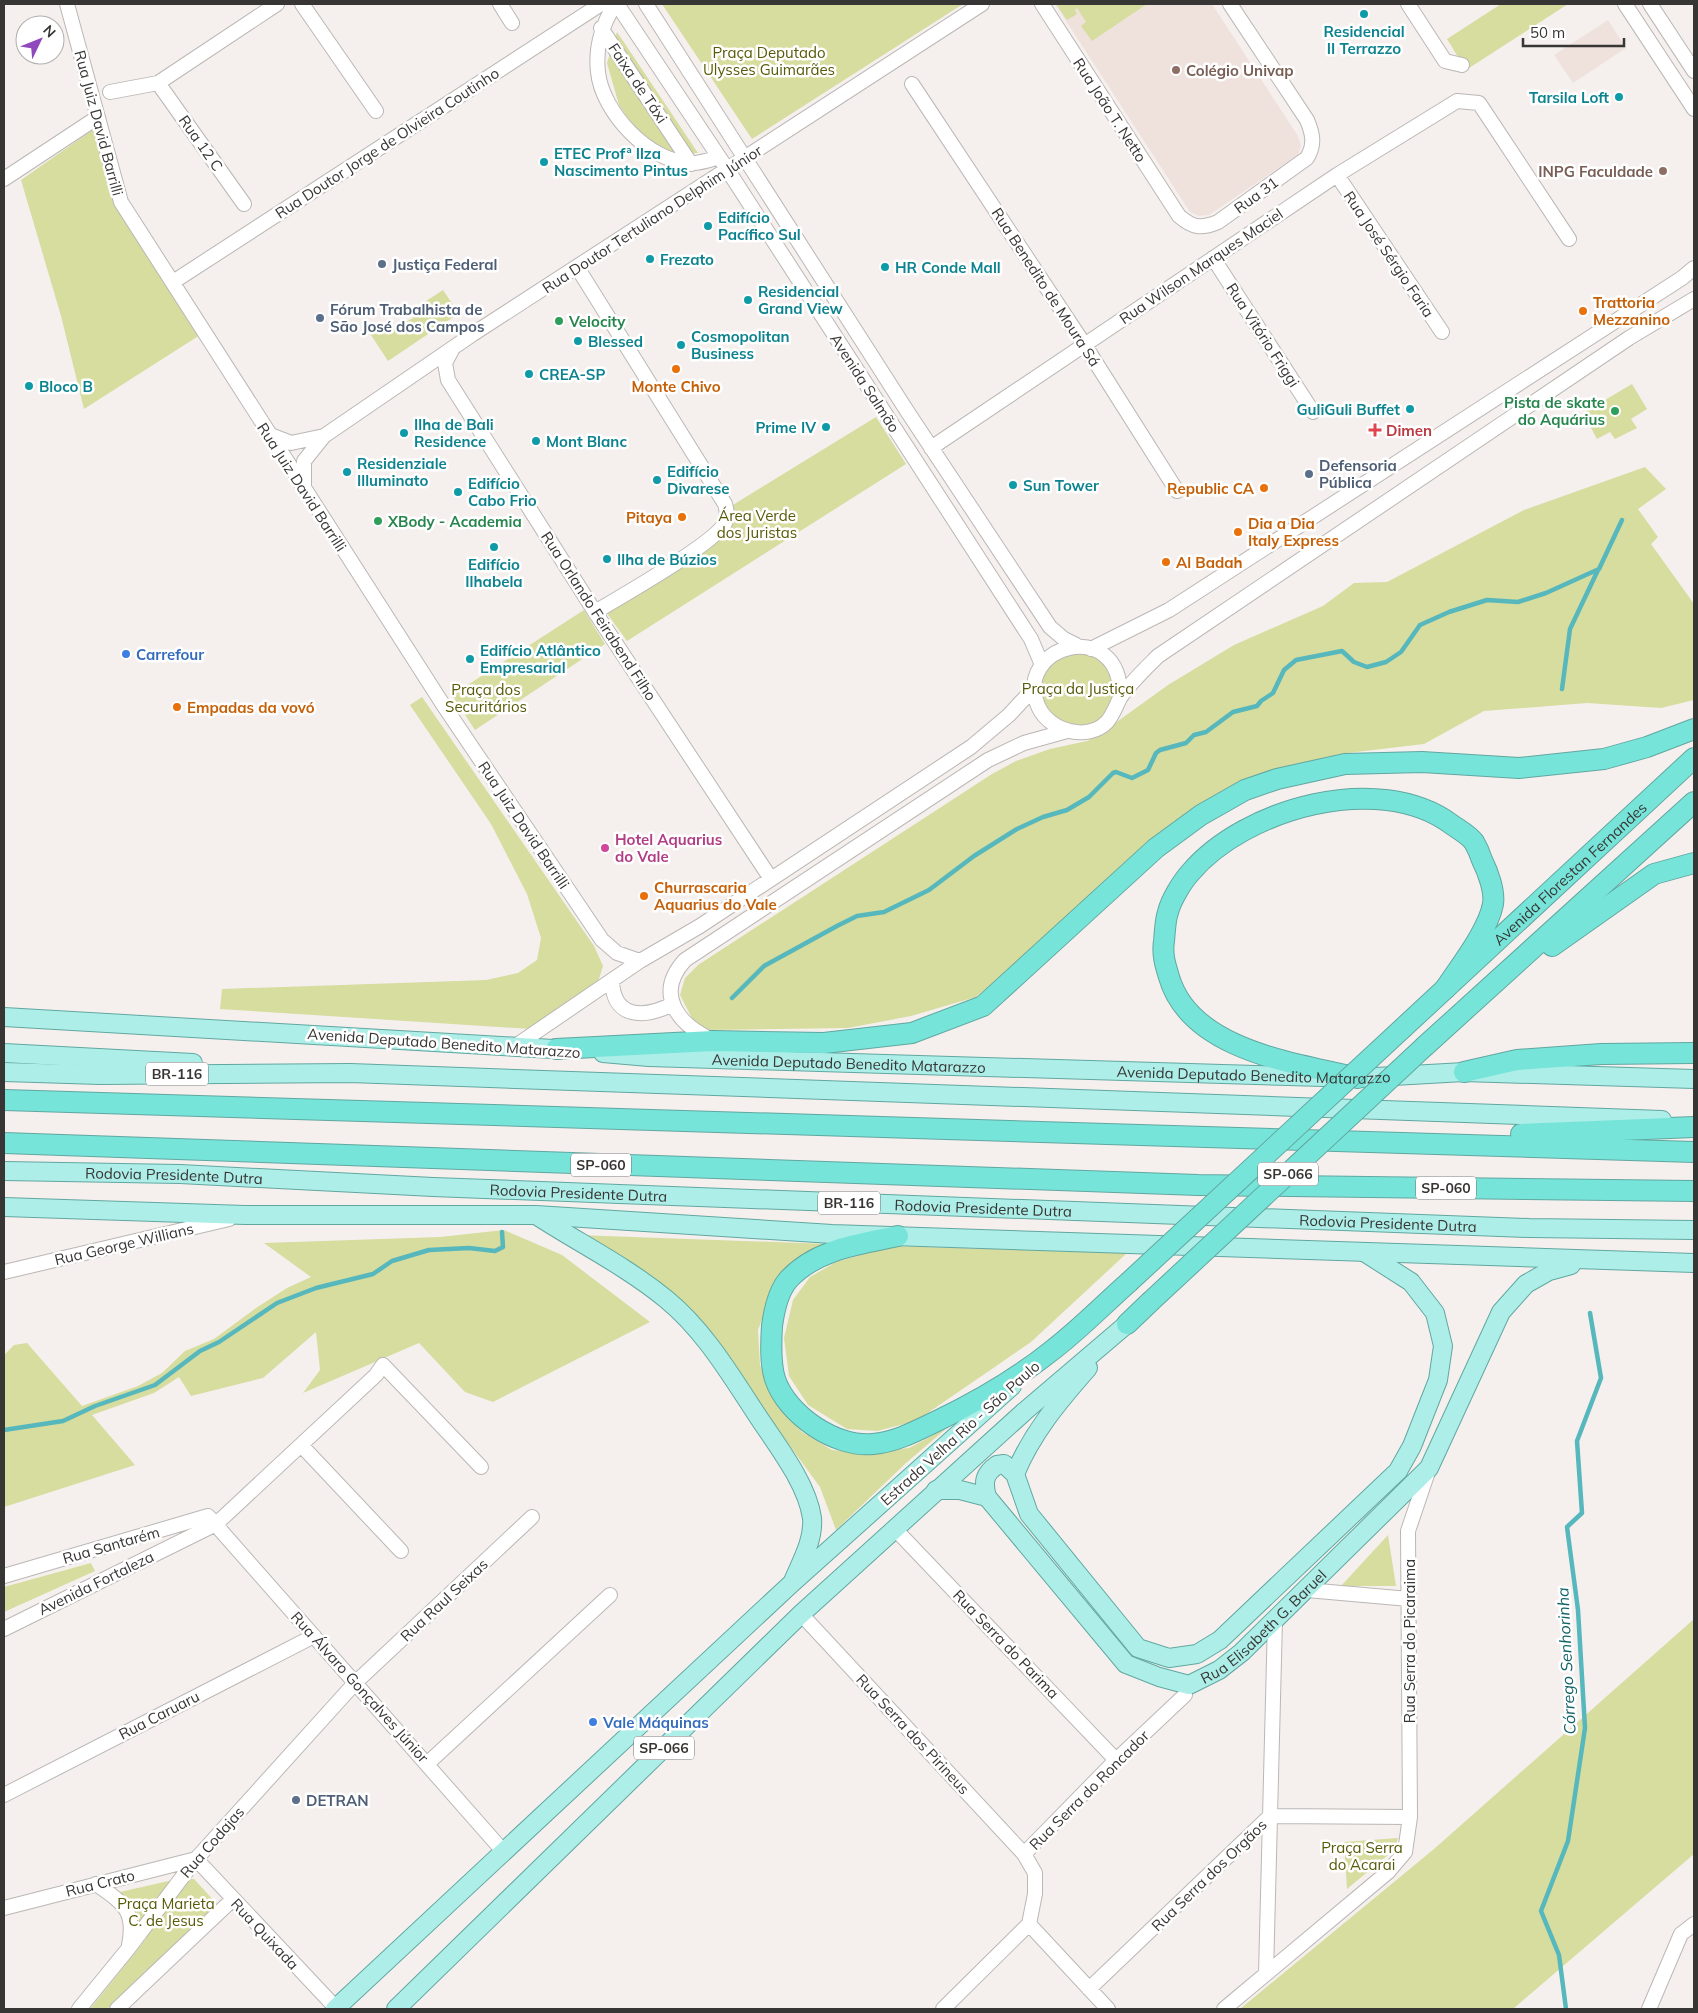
<svg xmlns="http://www.w3.org/2000/svg" width="1698" height="2013" font-family="Mulish,sans-serif">
	<style>
		.built { fill: #efe2dd }
		.green { fill: #d7dc9f }
		.lines { fill: none; stroke-linecap: round; stroke-linejoin: round }
		.stream { stroke: #56b7bc; stroke-width: 4.5 }
		.minor-casing { stroke: #bbb7b5; stroke-width: 16 }
		.major-casing { stroke: #61a7a0; stroke-width: 20 }
		.highway-casing { stroke: #61a7a0; stroke-width: 22 }
		.minor { stroke: #fff; stroke-width: 14 }
		.major { stroke: #adefe8; stroke-width: 18 }
		.highway { stroke: #77e4d9; stroke-width: 20 }
		.highway-bridge-casing { stroke: #61a7a0; stroke-width: 22; stroke-linecap: butt }
		.highway-bridge { stroke: #77e4d9; stroke-width: 20 }
		.culture-dot { fill: #0f9aa8; stroke: #fff; stroke-width: 2 }
		.education-dot { fill: #8d6e63; stroke: #fff; stroke-width: 2 }
		.service-dot { fill: #5c6f8a; stroke: #fff; stroke-width: 2 }
		.food-dot { fill: #e8710a; stroke: #fff; stroke-width: 2 }
		.leisure-dot { fill: #2e9e5b; stroke: #fff; stroke-width: 2 }
		.health-dot { fill: #e0444e; stroke: #fff; stroke-width: 2 }
		.shop-dot { fill: #3f7fe0; stroke: #fff; stroke-width: 2 }
		.hotel-dot { fill: #d1479c; stroke: #fff; stroke-width: 2 }
		.labels { text-anchor: middle; dominant-baseline: central; stroke-width: 5; stroke-linejoin: round; paint-order: stroke }
		.shield { fill: #fff; stroke: #747272; stroke-width: 1 }
		.shield-label { font-size: 14px; font-weight: bold; fill: #383635 }
		.culture-label { font-size: 15px; font-weight: bold; fill: #0d838f; stroke: #fff; text-anchor: start }
		.park-label { font-size: 15px; fill: #575b08; stroke: #fff }
		.education-label { font-size: 15px; font-weight: bold; fill: #785e54; stroke: #fff; text-anchor: start }
		.street-label { font-size: 15px; fill: #383635; stroke: #fff }
		.service-label { font-size: 15px; font-weight: bold; fill: #4e5e75; stroke: #fff; text-anchor: start }
		.food-label { font-size: 15px; font-weight: bold; fill: #c56008; stroke: #fff; text-anchor: start }
		.leisure-label { font-size: 15px; font-weight: bold; fill: #27864d; stroke: #fff; text-anchor: start }
		.health-label { font-size: 15px; font-weight: bold; fill: #be3a42; stroke: #fff; text-anchor: start }
		.shop-label { font-size: 15px; font-weight: bold; fill: #366cbe; stroke: #fff; text-anchor: start }
		.hotel-label { font-size: 15px; font-weight: bold; fill: #b23c85; stroke: #fff; text-anchor: start }
		.water-label { font-size: 16px; font-style: italic; fill: #136468; stroke: #fff }
	</style>
	<rect width="100%" height="100%" fill="#f5f0ee"/>
	<!-- built -->
	<path class="built" d="M1055 4H1212L1298 136 1301 146 1298 155 1209 215 1199 216 1190 212Z
		M1608 20 1626 48 1573 83 1554 55Z"/>
	<!-- green -->
	<path class="green" d="M662 4H963L752 139Z
		M1056 4H1147L1092 41 1081 26 1086 22 1077 8 1075 10 1077 14 1067 20Z
		M1501 4H1568L1466 70 1447 39Z
		M617 32 698 153H670L635 129 619 105 607 63Z
		M98 126 119 204 200 335 84 409 61 316 21 180Z
		M443 290 455 308 451 311 455 316 388 361 367 329 374 325C391 330 403 324 418 315L414 309Z
		M1632 384 1647 409 1631 419 1637 428 1615 439 1610 432 1597 439 1583 413Z
		M876 417 906 464 627 641 603 608 720 533 728 508Z
		M1645 467 1666 489 1638 509 1658 537 1651 544 1694 604V700L1661 708 1587 703 1484 711 1424 744 1339 754 1248 781 1052 934 976 997 911 1016 848 1028 705 1030 694 1022 680 995 685 978 698 965 992 774 1016 761 1050 749 1087 741 1104 733 1118 721 1168 685 1234 645 1323 606 1354 583 1387 582 1524 510Z
		M584 610 605 644 475 730 452 695Z
		M1076 649 1110 664 1116 698C1100 724 1098 723 1068 728L1047 710 1041 699 1042 675 1047 665Z
		M422 697 594 946 603 966 598 982 531 1029 220 1009 222 989 486 980 518 973 537 960 541 938 527 894 491 824 410 705Z
		M504 1230 562 1255 650 1322 493 1402 465 1392 419 1343 303 1393 320 1370 316 1332 263 1378 191 1396 179 1377 154 1393 92 1415 135 1465 4 1507V1355L14 1345 27 1343 82 1406 138 1386 162 1373 185 1351 214 1339 256 1308 287 1288 311 1277 264 1243 440 1237Z
		M578 1235 828 1244 797 1259 775 1285 758 1330 760 1365 777 1406 802 1432 832 1450 868 1453 909 1448 947 1428 906 1463 836 1530 820 1487 692 1313Z
		M893 1246 1127 1253 1031 1342 916 1421 877 1431 847 1429 808 1405 789 1376 784 1338 793 1300 810 1277 836 1262Z
		M1388 1535 1396 1586H1341Z
		M91 1563 95 1571 4 1612V1587Z
		M1694 1619V1854L1513 2009H1240L1434 1849Z
		M1398 1838 1394 1850 1347 1889 1344 1842Z
		M194 1879 217 1904 107 2009H90L146 1939C136 1918 138 1909 120 1892L173 1880Z"/>
	<g class="lines">
		<!-- stream -->
		<path class="stream" d="M1562 689 1570 629 1598 570
			M732 998 764 966 837 926 857 916 884 912 929 890 974 856 1017 829 1043 817 1067 810 1089 797 1113 773 1116 772 1132 778 1148 770 1156 753 1160 750 1186 743 1194 735 1206 732 1233 712 1257 706 1261 701 1273 693 1284 670 1296 660 1342 651 1354 662 1367 667 1386 662 1401 652 1420 625 1449 612 1487 600 1518 602 1546 593 1599 569 1622 520
			M4 1430 63 1421 95 1406 155 1385 200 1351 219 1342 277 1303 316 1288 373 1274 392 1261 429 1250 469 1248 495 1251 503 1247 502 1232
			M1566 2009 1559 1955 1541 1911 1568 1841 1585 1728 1578 1610 1567 1527 1582 1513 1577 1441 1601 1378 1590 1313"/>
		<!-- minor casing -->
		<g class="minor-casing">
			<path id="minor" d="M67 4 121 202 442 703 602 940 617 953 640 961
				M302 4 376 111
				M500 4 512 23
				M615 4C602 25 595 46 598 72 602 112 649 162 690 163 699 164 710 160 719 157
				M617 4 727 169 1031 639 1042 665
				M646 4 907 411 1050 627 1064 639 1076 645
				M1042 4 1179 216C1193 228 1201 229 1218 222L1307 158C1315 145 1313 134 1307 120L1230 4
				M1408 4 1445 61 1462 65
				M1625 4 1694 109
				M1650 4 1694 71
				M601 28 691 164
				M158 83 244 204
				M912 84 1084 344 1177 491
				M110 92 158 83 277 4
				M1337 175 1442 332
				M4 179 98 117
				M1213 258 1313 412
				M577 267 725 504C727 511 728 517 725 523 714 544 620 597 595 612
				M173 282 601 4
				M453 348 445 363 448 380 595 612 771 879
				M268 434 291 443 324 436
				M931 448 1337 175 1457 101 1479 103 1569 239
				M304 490V461L324 436 473 334 982 4
				M1091 649 1169 610 1682 278 1694 268
				M1120 698C1123 614 1010 645 1039 708 1051 732 1088 741 1107 722 1113 715 1116 706 1120 698 1130 683 1145 669 1158 656L1629 338 1694 299
				M612 980C613 1020 645 1018 673 1004
				M712 1040C678 1024 654 994 685 960L988 760 1024 743 1067 731
				M514 1047 640 961 700 926 971 747 1009 715 1036 686
				M4 1272 229 1219
				M301 1445 401 1551
				M895 1529 1116 1760
				M4 1576 208 1516 503 1851
				M1307 1590 1409 1599
				M801 1614 1024 1854 1035 1873V1894L1029 1924 943 2009
				M4 1629 216 1524 376 1375 383 1365 481 1467
				M428 1763 610 1595
				M4 1795 314 1636
				M1024 1854 1116 1760 1185 1695
				M196 1859 337 2009
				M96 1884C123 1903 136 1910 129 1945
				M4 1908 196 1859
				M1029 1924 1108 2009
				M1266 1974 1275 1620
				M1089 1989 1270 1816 1410 1817
				M79 2009 128 1949 196 1859 355 1683 532 1517
				M117 2009 232 1900
				M1224 2009 1388 1872 1405 1852 1410 1817 1408 1531 1429 1469
				M1649 2009 1681 1934 1694 1924"/>
		</g>
		<!-- major casing -->
		<g class="major-casing">
			<g id="major">
				<path d="M4 1017 570 1050"/>
				<path d="M4 1053 193 1063"/>
				<path id="s1" d="M603 1053 649 1057 1358 1078 1464 1072 1694 1079"/>
				<path d="M4 1072 100 1075 350 1073 1662 1120"/>
				<path id="s2" d="M4 1171 180 1174 433 1187 1529 1228 1694 1230"/>
				<path d="M4 1207 245 1215H536L832 1234 1694 1263"/>
				<path d="M539 1217C581 1244 627 1267 666 1299 704 1330 730 1374 757 1415 776 1444 807 1483 812 1518 814 1539 802 1560 794 1579"/>
				<path d="M1015 1474C1032 1433 1059 1401 1088 1368"/>
				<path id="s3" d="M936 1490H960L987 1497 1126 1664 1159 1677 1189 1685 1219 1670 1242 1652 1429 1468 1501 1312 1526 1284 1549 1271 1571 1265"/>
				<path d="M987 1497C983 1482 984 1474 997 1465L1004 1464 1015 1474 1029 1514 1138 1648 1169 1658 1197 1654 1220 1640 1398 1471 1412 1446 1438 1380 1443 1346 1435 1313 1411 1282 1364 1252"/>
				<path d="M335 2009 791 1584 1012 1386"/>
				<path d="M396 2009 801 1614 1025 1411 1127 1324"/>
			</g>
		</g>
		<!-- highway casing -->
		<g class="highway-casing">
			<g id="highway">
				<path d="M1552 946 1654 874 1694 863"/>
				<path id="s4" d="M1404 1027 1694 758"/>
				<path d="M1425 1046 1694 802"/>
				<path d="M556 1049 713 1041 824 1043 912 1033 983 1006 1156 848 1201 815 1245 790 1277 779 1345 764 1422 762 1519 768 1604 759 1647 747 1694 729"/>
				<path d="M1464 1072 1517 1060 1601 1054 1694 1053"/>
				<path d="M1358 1078C1294 1063 1190 1050 1169 977 1165 964 1162 954 1164 941 1165 932 1165 921 1168 912 1171 900 1182 882 1190 873 1245 808 1379 771 1451 824 1458 829 1469 835 1474 842 1477 847 1480 854 1482 860 1488 872 1495 891 1493 904 1488 931 1460 966 1445 989"/>
				<path d="M4 1100 1694 1152"/>
				<path d="M1521 1134 1694 1127"/>
				<path d="M4 1143 1198 1185 1694 1191"/>
				<path d="M898 1236C860 1244 816 1249 788 1280 778 1292 774 1311 772 1326 771 1343 770 1363 775 1379 787 1415 836 1448 873 1444 896 1442 916 1431 937 1421 976 1402 1016 1379 1050 1352 1078 1331 1103 1305 1129 1282"/>
				<path d="M1127 1324 1150 1302"/>
			</g>
		</g>
		<!-- minor -->
		<use href="#minor" class="minor"/>
		<!-- major -->
		<use href="#major" class="major"/>
		<!-- highway -->
		<use href="#highway" class="highway"/>
		<!-- highway-bridge casing -->
		<g class="highway-bridge-casing">
			<path id="highway-bridge" d="M1129 1282 1404 1027
				M1150 1302 1425 1046"/>
		</g>
		<!-- highway-bridge -->
		<use href="#highway-bridge" class="highway-bridge"/>
	</g>
	<!-- markers -->
	<g class="culture-dot">
		<circle cx="1364" cy="14" r="5"/>
		<circle cx="1619" cy="97" r="5"/>
		<circle cx="544" cy="162" r="5"/>
		<circle cx="708" cy="226" r="5"/>
		<circle cx="650" cy="259" r="5"/>
		<circle cx="885" cy="267" r="5"/>
		<circle cx="748" cy="300" r="5"/>
		<circle cx="578" cy="341" r="5"/>
		<circle cx="681" cy="345" r="5"/>
		<circle cx="529" cy="374" r="5"/>
		<circle cx="29" cy="386" r="5"/>
		<circle cx="1410" cy="409" r="5"/>
		<circle cx="826" cy="427" r="5"/>
		<circle cx="404" cy="433" r="5"/>
		<circle cx="536" cy="441" r="5"/>
		<circle cx="347" cy="472" r="5"/>
		<circle cx="657" cy="480" r="5"/>
		<circle cx="1013" cy="485" r="5"/>
		<circle cx="458" cy="492" r="5"/>
		<circle cx="494" cy="547" r="5"/>
		<circle cx="607" cy="559" r="5"/>
		<circle cx="470" cy="659" r="5"/>
	</g>
	<g class="education-dot">
		<circle cx="1176" cy="70" r="5"/>
		<circle cx="1663" cy="171" r="5"/>
	</g>
	<g class="service-dot">
		<circle cx="382" cy="264" r="5"/>
		<circle cx="320" cy="318" r="5"/>
		<circle cx="1309" cy="474" r="5"/>
		<circle cx="296" cy="1800" r="5"/>
	</g>
	<g class="food-dot">
		<circle cx="1583" cy="311" r="5"/>
		<circle cx="676" cy="369" r="5"/>
		<circle cx="1264" cy="488" r="5"/>
		<circle cx="682" cy="517" r="5"/>
		<circle cx="1238" cy="532" r="5"/>
		<circle cx="1166" cy="562" r="5"/>
		<circle cx="177" cy="707" r="5"/>
		<circle cx="644" cy="896" r="5"/>
	</g>
	<g class="leisure-dot">
		<circle cx="559" cy="321" r="5"/>
		<circle cx="1615" cy="411" r="5"/>
		<circle cx="378" cy="521" r="5"/>
	</g>
	<path class="health-dot" d="M1372.5 422.5h5v5h5v5h-5v5h-5v-5h-5v-5h5z"/>
	<g class="shop-dot">
		<circle cx="126" cy="654" r="5"/>
		<circle cx="593" cy="1722" r="5"/>
	</g>
	<circle class="hotel-dot" cx="605" cy="848" r="5"/>
	<g class="labels">
		<!-- shield labels -->
		<g class="shield">
			<rect x="146" y="1062.5" width="62" height="23" rx="4"/>
			<rect x="571" y="1153.5" width="60" height="23" rx="4"/>
			<rect x="1258" y="1162.5" width="60" height="23" rx="4"/>
			<rect x="1416" y="1176.5" width="60" height="23" rx="4"/>
			<rect x="818" y="1191.5" width="62" height="23" rx="4"/>
			<rect x="634" y="1736.5" width="60" height="23" rx="4"/>
		</g>
		<g class="shield-label">
			<text x="177" y="1074">BR-116</text>
			<text x="601" y="1165">SP-060</text>
			<text x="1288" y="1174">SP-066</text>
			<text x="1446" y="1188">SP-060</text>
			<text x="849" y="1203">BR-116</text>
			<text x="664" y="1748">SP-066</text>
		</g>
		<!-- culture labels -->
		<g class="culture-label">
			<text x="1364" y="31" text-anchor="middle">Residencial<tspan x="1364" dy="17">II Terrazzo</tspan></text>
			<text x="1609" y="97" text-anchor="end">Tarsila Loft</text>
			<text x="554" y="153">ETEC Profª Ilza<tspan x="554" dy="17">Nascimento Pintus</tspan></text>
			<text x="718" y="217">Edifício<tspan x="718" dy="17">Pacífico Sul</tspan></text>
			<text x="660" y="259">Frezato</text>
			<text x="895" y="267">HR Conde Mall</text>
			<text x="758" y="291">Residencial<tspan x="758" dy="17">Grand View</tspan></text>
			<text x="691" y="336">Cosmopolitan<tspan x="691" dy="17">Business</tspan></text>
			<text x="588" y="341">Blessed</text>
			<text x="539" y="374">CREA-SP</text>
			<text x="39" y="386">Bloco B</text>
			<text x="1400" y="409" text-anchor="end">GuliGuli Buffet</text>
			<text x="414" y="424">Ilha de Bali<tspan x="414" dy="17">Residence</tspan></text>
			<text x="816" y="427" text-anchor="end">Prime IV</text>
			<text x="546" y="441">Mont Blanc</text>
			<text x="357" y="463">Residenziale<tspan x="357" dy="17">Illuminato</tspan></text>
			<text x="667" y="471">Edifício<tspan x="667" dy="17">Divarese</tspan></text>
			<text x="468" y="483">Edifício<tspan x="468" dy="17">Cabo Frio</tspan></text>
			<text x="1023" y="485">Sun Tower</text>
			<text x="617" y="559">Ilha de Búzios</text>
			<text x="494" y="564" text-anchor="middle">Edifício<tspan x="494" dy="17">Ilhabela</tspan></text>
			<text x="480" y="650">Edifício Atlântico<tspan x="480" dy="17">Empresarial</tspan></text>
		</g>
		<!-- park labels -->
		<g class="park-label">
			<text x="769" y="52">Praça Deputado<tspan x="769" dy="17">Ulysses Guimarães</tspan></text>
			<text x="757" y="515">Área Verde<tspan x="757" dy="17">dos Juristas</tspan></text>
			<text x="1078" y="688">Praça da Justiça</text>
			<text x="486" y="689">Praça dos<tspan x="486" dy="17">Securitários</tspan></text>
			<text x="1362" y="1847">Praça Serra<tspan x="1362" dy="17">do Acarai</tspan></text>
			<text x="166" y="1903">Praça Marieta<tspan x="166" dy="17">C. de Jesus</tspan></text>
		</g>
		<!-- education labels -->
		<g class="education-label">
			<text x="1186" y="70">Colégio Univap</text>
			<text x="1653" y="171" text-anchor="end">INPG Faculdade</text>
		</g>
		<!-- street labels -->
		<g class="street-label">
			<text transform="translate(638 83) rotate(56)">Faixa de Táxi</text>
			<text transform="translate(1110 110) rotate(57)">Rua João T. Netto</text>
			<text transform="translate(99 123) rotate(75)">Rua Juiz David Barrilli</text>
			<text transform="translate(201 143) rotate(55)">Rua 12 C</text>
			<text transform="translate(387 143) rotate(-33)">Rua Doutor Jorge de Olvieira Coutinho</text>
			<text transform="translate(1256 195) rotate(-36)">Rua 31</text>
			<text transform="translate(652 219) rotate(-33)">Rua Doutor Tertuliano Delphim Júnior</text>
			<text transform="translate(1389 254) rotate(56)">Rua José Sérgio Faria</text>
			<text transform="translate(1201 266) rotate(-34)">Rua Wilson Marques Maciel</text>
			<text transform="translate(1046 287) rotate(57)">Rua Benedito de Moura Sá</text>
			<text transform="translate(1263 335) rotate(57)">Rua Vitório Friggi</text>
			<text transform="translate(865 383) rotate(57)">Avenida Salmão</text>
			<text transform="translate(302 487) rotate(57)">Rua Juiz David Barrilli</text>
			<text transform="translate(599 616) rotate(57)">Rua Orlando Feirabend Filho</text>
			<text transform="translate(524 825) rotate(56)">Rua Juiz David Barrilli</text>
			<text stroke="none"><textPath href="#s4" startOffset="226">Avenida Florestan Fernandes</textPath></text>
			<text transform="translate(444 1043) rotate(4)">Avenida Deputado Benedito Matarazzo</text>
			<text stroke="none"><textPath href="#s1" startOffset="246">Avenida Deputado Benedito Matarazzo</textPath></text>
			<text stroke="none"><textPath href="#s1" startOffset="651">Avenida Deputado Benedito Matarazzo</textPath></text>
			<text stroke="none"><textPath href="#s2" startOffset="170">Rodovia Presidente Dutra</textPath></text>
			<text stroke="none"><textPath href="#s2" startOffset="575">Rodovia Presidente Dutra</textPath></text>
			<text stroke="none"><textPath href="#s2" startOffset="980">Rodovia Presidente Dutra</textPath></text>
			<text stroke="none"><textPath href="#s2" startOffset="1385">Rodovia Presidente Dutra</textPath></text>
			<text transform="translate(124 1244) rotate(-13)">Rua George Willians</text>
			<text transform="translate(960 1433) rotate(-42)">Estrada Velha Rio - São Paulo</text>
			<text transform="translate(111 1545) rotate(-16)">Rua Santarém</text>
			<text transform="translate(96 1583) rotate(-26)">Avenida Fortaleza</text>
			<text transform="translate(444 1600) rotate(-43)">Rua Raul Seixas</text>
			<text stroke="none"><textPath href="#s3" startOffset="431">Rua Elisabeth G. Baruel</textPath></text>
			<text transform="translate(1409 1641) rotate(-90)">Rua Serra do Picaraima</text>
			<text transform="translate(1006 1644) rotate(46)">Rua Serra do Parima</text>
			<text transform="translate(360 1687) rotate(48)">Rua Álvaro Gonçalves Júnior</text>
			<text transform="translate(159 1715) rotate(-27)">Rua Caruaru</text>
			<text transform="translate(913 1734) rotate(47)">Rua Serra dos Pirineus</text>
			<text transform="translate(1089 1790) rotate(-45)">Rua Serra do Roncador</text>
			<text transform="translate(212 1842) rotate(-49)">Rua Codajas</text>
			<text transform="translate(1209 1875) rotate(-44)">Rua Serra dos Orgãos</text>
			<text transform="translate(100 1883) rotate(-14)">Rua Crato</text>
			<text transform="translate(265 1934) rotate(47)">Rua Quixada</text>
		</g>
		<!-- service labels -->
		<g class="service-label">
			<text x="392" y="264">Justiça Federal</text>
			<text x="330" y="309">Fórum Trabalhista de<tspan x="330" dy="17">São José dos Campos</tspan></text>
			<text x="1319" y="465">Defensoria<tspan x="1319" dy="17">Pública</tspan></text>
			<text x="306" y="1800">DETRAN</text>
		</g>
		<!-- food labels -->
		<g class="food-label">
			<text x="1593" y="302">Trattoria<tspan x="1593" dy="17">Mezzanino</tspan></text>
			<text x="676" y="386" text-anchor="middle">Monte Chivo</text>
			<text x="1254" y="488" text-anchor="end">Republic CA</text>
			<text x="672" y="517" text-anchor="end">Pitaya</text>
			<text x="1248" y="523">Dia a Dia<tspan x="1248" dy="17">Italy Express</tspan></text>
			<text x="1176" y="562">Al Badah</text>
			<text x="187" y="707">Empadas da vovó</text>
			<text x="654" y="887">Churrascaria<tspan x="654" dy="17">Aquarius do Vale</tspan></text>
		</g>
		<!-- leisure labels -->
		<g class="leisure-label">
			<text x="569" y="321">Velocity</text>
			<text x="1605" y="402" text-anchor="end">Pista de skate<tspan x="1605" dy="17">do Aquárius</tspan></text>
			<text x="388" y="521">XBody - Academia</text>
		</g>
		<!-- health labels -->
		<g class="health-label">
			<text x="1386" y="430">Dimen</text>
		</g>
		<!-- shop labels -->
		<g class="shop-label">
			<text x="136" y="654">Carrefour</text>
			<text x="603" y="1722">Vale Máquinas</text>
		</g>
		<!-- hotel labels -->
		<g class="hotel-label">
			<text x="615" y="839">Hotel Aquarius<tspan x="615" dy="17">do Vale</tspan></text>
		</g>
		<!-- water labels -->
		<g class="water-label">
			<text transform="translate(1566 1661) rotate(-93)">Córrego Senhorinha</text>
		</g>
	</g>
	<!-- border -->
	<rect width="1698" height="2013" fill="none" stroke="#383635" stroke-width="10"/>
	<!-- north arrow -->
	<g transform="translate(40 40) rotate(47)"><circle r="24" fill="#ffffff" stroke="#afafae"/>
	<path d="M0-4L9 19L0 12L-9 19Z" fill="#8f49bc"/>
	<text y="-8" font-size="14" font-weight="bold" text-anchor="middle" fill="#383635">N</text>
	</g>
	<!-- scale -->
	<path d="M1523 38v8h101v-8" fill="none" stroke="#383635" stroke-width="2.5"/>
	<text x="1530" y="38" font-size="15" fill="#383635" stroke="#ffffff" stroke-width="4" paint-order="stroke">50 m</text>
</svg>
